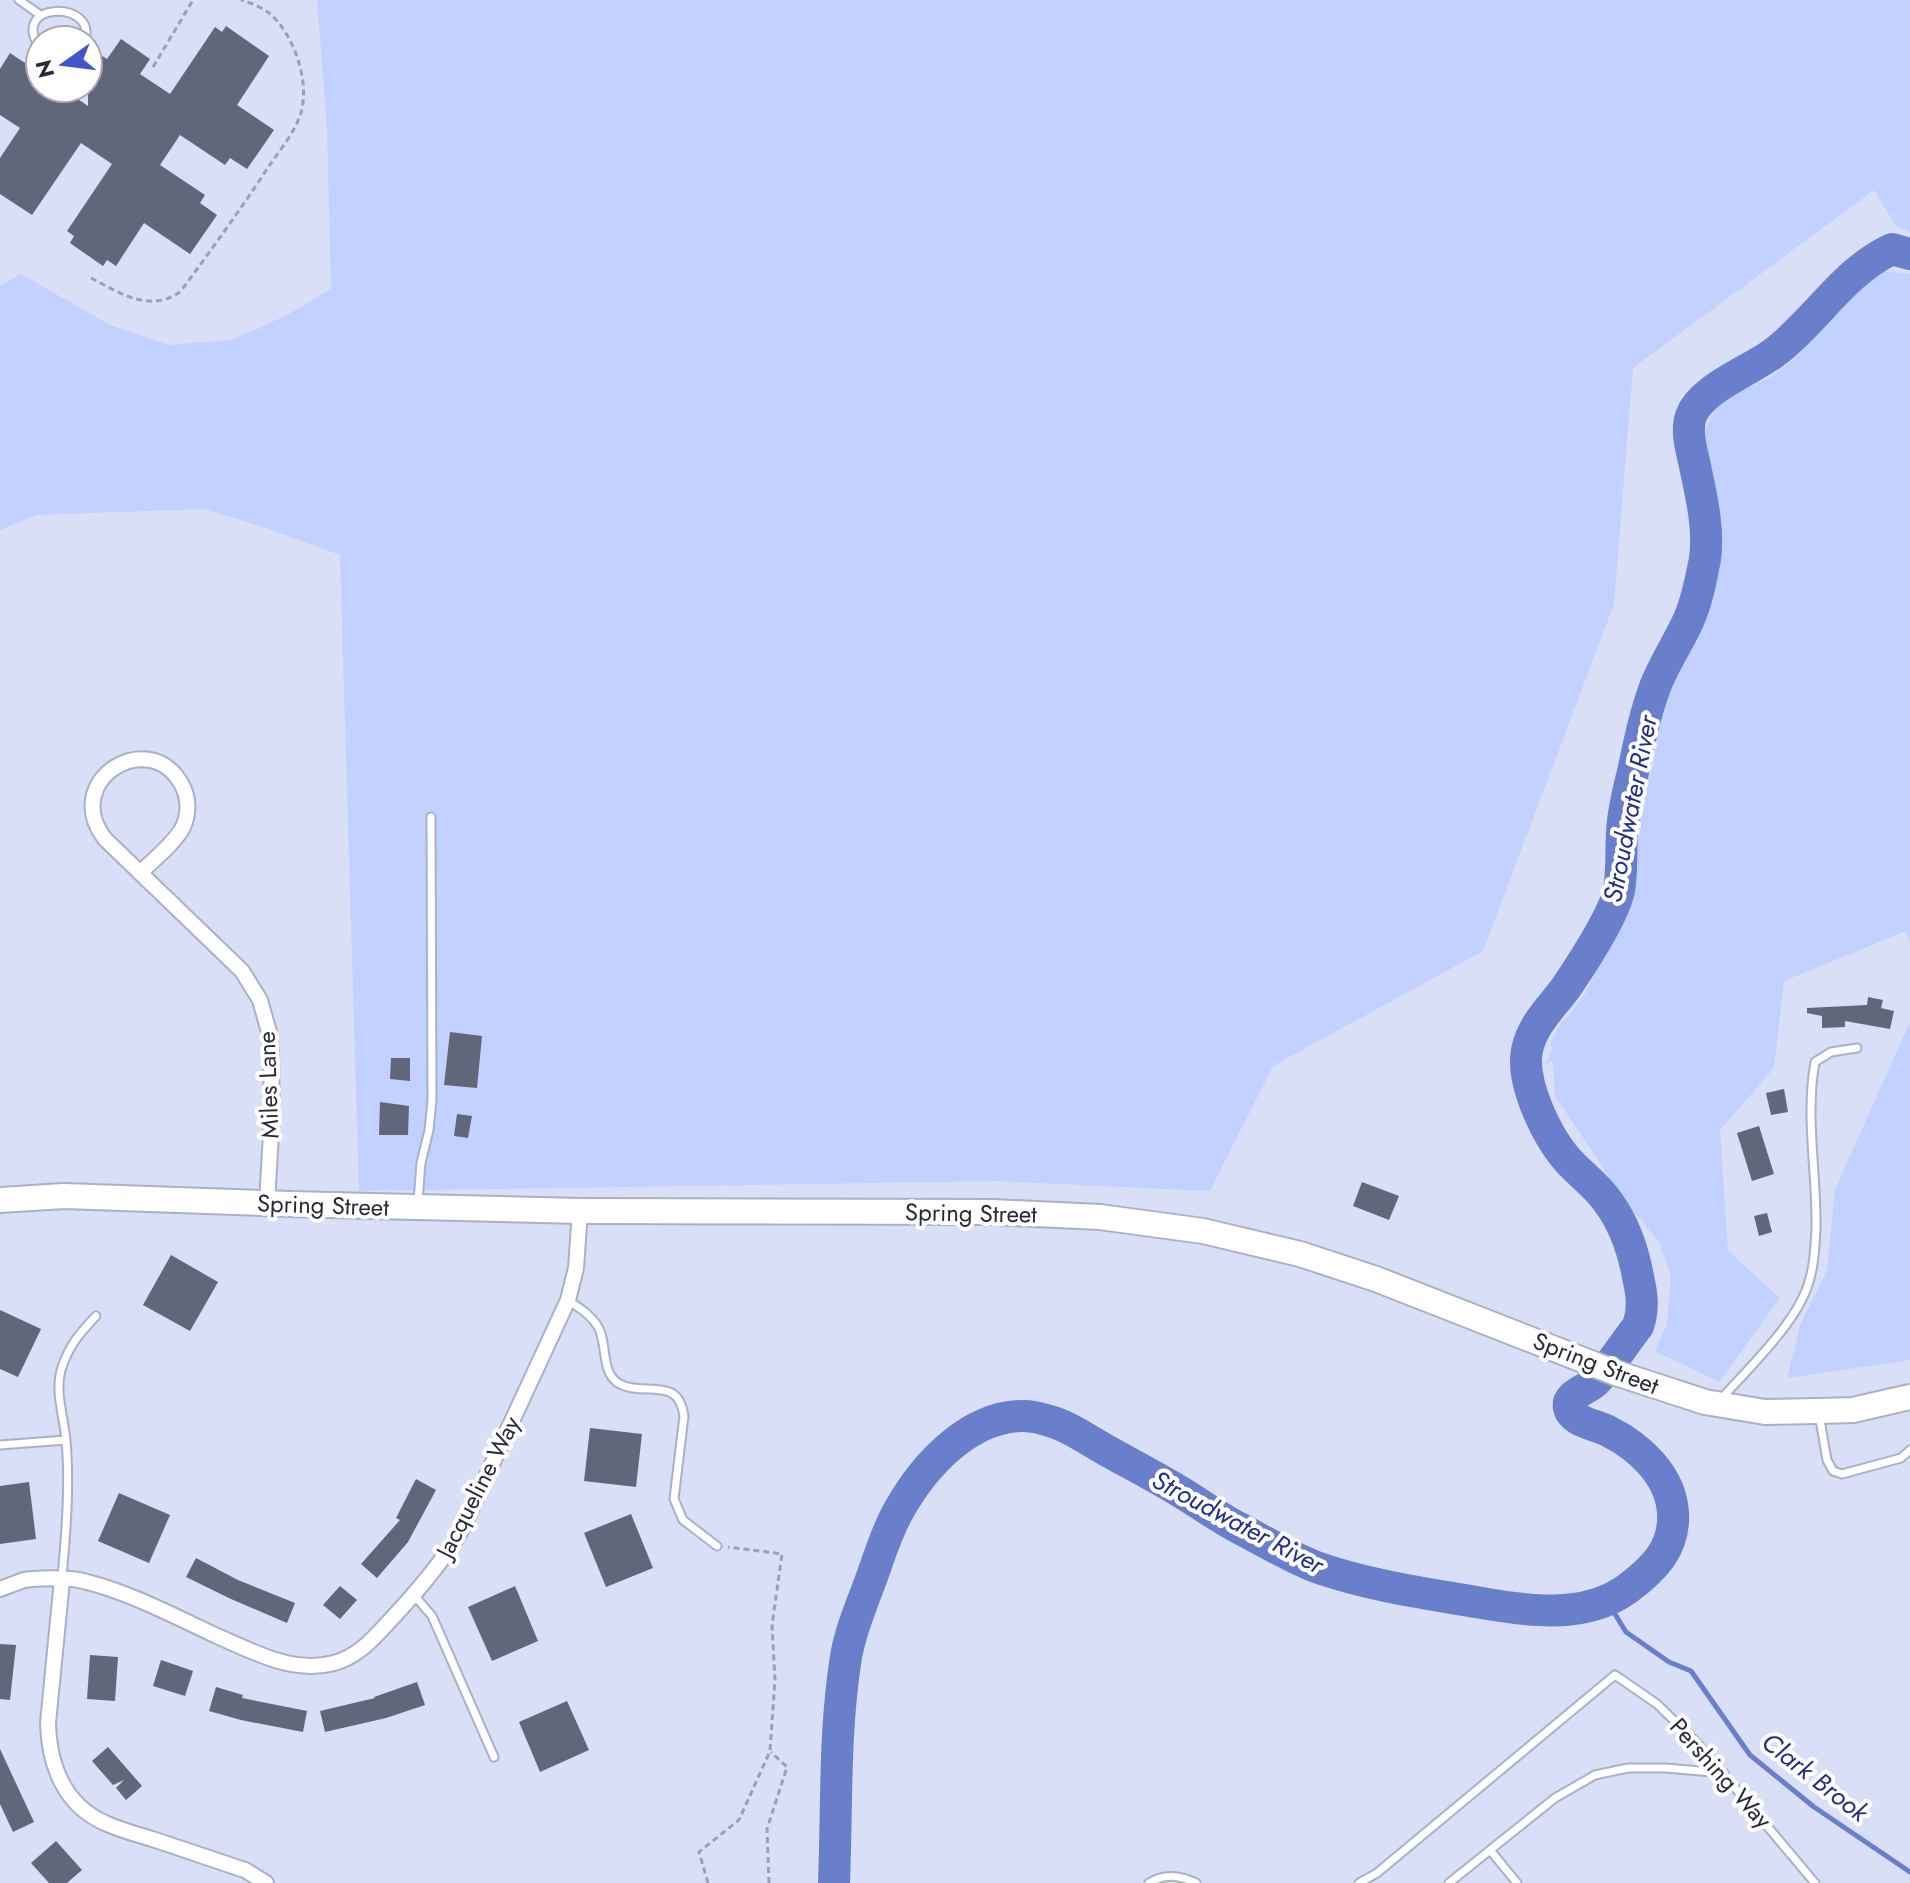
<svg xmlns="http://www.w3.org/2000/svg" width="1910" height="1883" font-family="Jost,sans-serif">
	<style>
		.green { fill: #c2d1ff }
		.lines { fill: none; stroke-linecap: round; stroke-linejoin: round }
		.stream { stroke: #6a7fcc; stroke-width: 5 }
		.river { stroke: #6a7fcc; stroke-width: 32 }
		.building { fill: #60677a }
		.lane-casing { stroke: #a9b1c6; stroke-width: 11 }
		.street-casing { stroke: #a9b1c6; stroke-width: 18 }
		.primary-casing { stroke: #a9b1c6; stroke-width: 28 }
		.path { stroke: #9ba0b2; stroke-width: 3; stroke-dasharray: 6 4; stroke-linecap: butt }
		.lane { stroke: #fff; stroke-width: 7 }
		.street { stroke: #fff; stroke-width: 14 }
		.primary { stroke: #fff; stroke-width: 24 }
		.labels { text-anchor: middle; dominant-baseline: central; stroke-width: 8; stroke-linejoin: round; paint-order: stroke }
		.street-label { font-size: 24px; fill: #282b34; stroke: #fff }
		.water-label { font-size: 26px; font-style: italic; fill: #232e88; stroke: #fff }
	</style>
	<rect width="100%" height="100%" fill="#d8dff6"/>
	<!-- green -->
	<path class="green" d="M317 0H1910V232L1896 226 1874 190 1633 368 1614 604 1483 951 1273 1066 1210 1191 997 1181 359 1191 340 555 260 526 204 509 36 515 0 530V286L21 274 110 325 168 345 232 340 287 315 331 289 327 126Z
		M1877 271 1910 274V941L1906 931 1784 981 1774 1068 1720 1130 1728 1251 1780 1298 1719 1382 1655 1351 1667 1324 1671 1276 1659 1241 1630 1208 1555 1096 1553 1061 1545 1064 1552 1050 1551 1041 1561 1023 1571 1013 1585 994 1592 980 1601 952 1628 906 1631 884 1630 874 1619 847V839L1625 826 1620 820 1619 815 1630 799 1643 788 1653 767 1660 717 1674 672 1692 642 1717 576 1719 548 1711 509 1697 463 1703 438 1702 430 1708 426 1711 415 1717 405 1731 395 1769 378 1793 360 1851 300 1867 276Z
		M1910 1022V1360L1787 1378 1801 1323 1827 1270 1835 1189Z"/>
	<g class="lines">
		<!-- stream -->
		<path class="stream" d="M1607 1601 1626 1632 1669 1662 1691 1671 1750 1755 1814 1807 1910 1872"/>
		<!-- river -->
		<path class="river" d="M834 1883C837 1808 834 1731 846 1657 850 1632 861 1606 870 1582 879 1558 886 1532 899 1510 924 1465 970 1415 1025 1416 1035 1416 1047 1420 1056 1423 1073 1429 1088 1440 1104 1449 1129 1463 1154 1476 1179 1491 1199 1503 1218 1517 1239 1528 1262 1540 1292 1558 1316 1567 1367 1585 1422 1593 1476 1602 1526 1611 1584 1620 1627 1589 1654 1569 1675 1548 1673 1513 1671 1476 1640 1447 1608 1431 1597 1425 1572 1422 1569 1408 1566 1394 1587 1390 1595 1382 1610 1366 1624 1344 1638 1326 1644 1309 1642 1294 1638 1277 1633 1249 1625 1225 1608 1202 1597 1185 1578 1173 1565 1157 1546 1134 1525 1089 1526 1059 1527 1030 1549 1010 1565 989 1580 967 1614 915 1619 890 1623 868 1620 844 1623 821 1625 804 1629 788 1633 772 1639 743 1645 714 1655 687 1664 663 1679 642 1689 619 1697 601 1701 579 1705 559 1709 530 1702 499 1696 471 1693 454 1685 433 1691 416 1701 388 1752 370 1775 352 1817 320 1843 272 1892 249L1910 254"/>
	</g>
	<!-- building -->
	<path class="building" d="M226 26 269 56 237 105 274 130 247 169 230 158 225 165 180 135 160 165 205 195 200 203 217 215 190 254 144 223 116 266 107 260 103 266 70 243 74 236 67 231 112 164 81 143 32 215 0 194V158L20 128 0 115V69L10 53 40 73V88H62L88 106V77L102 56 107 59 121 39 150 59 140 74 170 94 215 27 222 32Z
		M1868 997 1883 1000 1881 1008 1894 1011 1890 1029 1845 1021V1027L1822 1028V1016L1807 1013V1008L1867 1005Z
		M450 1032 482 1036 477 1088 444 1085Z
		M391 1058H410V1081L390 1079Z
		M1784 1089 1788 1112 1771 1115 1766 1093Z
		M380 1102 409 1106 408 1135H379Z
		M457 1114 472 1116 468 1138 454 1136Z
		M1759 1126 1774 1174 1752 1181 1737 1133Z
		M1362 1182 1399 1196 1389 1220 1353 1206Z
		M1767 1213 1772 1232 1759 1236 1754 1216Z
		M171 1255 218 1282 190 1331 143 1305Z
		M0 1310 41 1329 18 1377 0 1369Z
		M590 1428 642 1434 636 1487 584 1481Z
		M416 1479 436 1490 408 1542 377 1578 361 1564 400 1520 396 1518Z
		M29 1482 36 1539 0 1544V1486Z
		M119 1493 170 1515 149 1563 98 1541Z
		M631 1514 653 1568 606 1587 584 1533Z
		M196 1558 238 1580 295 1603 287 1623 231 1599 186 1577Z
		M340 1586 357 1600 340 1619 323 1605Z
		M515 1586 538 1641 492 1661 468 1607Z
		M0 1644 16 1645 10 1700 0 1699Z
		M90 1655 118 1657 115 1701 87 1699Z
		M161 1660 193 1671 185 1696 153 1686Z
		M417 1682 425 1705 386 1718 325 1732 320 1711 375 1698 374 1697Z
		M216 1687 243 1695 242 1698 307 1711 303 1732 241 1720 209 1711Z
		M567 1701 589 1750 540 1772 519 1722Z
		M108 1747 142 1786 126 1800 116 1788 124 1780 113 1785 92 1761Z
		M0 1749 34 1822 13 1832 0 1804Z
		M56 1841 82 1870 67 1883H49L31 1863Z"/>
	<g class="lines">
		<!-- lane casing -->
		<g class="lane-casing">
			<path id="lane" d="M19 0 39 14
				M40 48C8 1 97 0 85 40
				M418 1201 421 1163 429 1130 432 1100 431 817
				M568 1300C578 1307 590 1314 597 1325 608 1341 600 1371 618 1383 643 1398 678 1374 684 1416L674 1499 683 1520 717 1546
				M1721 1399C1748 1369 1793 1326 1807 1288 1814 1269 1815 1248 1816 1228 1817 1173 1805 1117 1815 1062L1831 1052 1857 1048
				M1819 1414 1827 1460 1833 1471 1842 1474 1901 1458 1910 1450
				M0 1445 66 1440
				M62 1577C66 1533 70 1485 66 1441 64 1416 54 1391 62 1367 70 1344 80 1333 96 1316
				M414 1595 432 1616 494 1757
				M1490 1850 1517 1883
				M1149 1883C1165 1873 1180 1875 1196 1883
				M1359 1883 1377 1873 1615 1675 1657 1704 1699 1745 1815 1883
				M1449 1883 1555 1798 1595 1775 1628 1768H1665L1724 1773"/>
		</g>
		<!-- street casing -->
		<g class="street-casing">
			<path id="street" d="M140 873C153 860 175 843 183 827 189 814 189 798 182 785 149 725 60 781 105 839L242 971 260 1000 269 1032 271 1053 272 1116 267 1203
				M62 1580 48 1723C49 1765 64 1805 105 1823 120 1830 136 1834 152 1839 183 1849 214 1860 245 1870L266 1883
				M0 1589 24 1580 32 1579C49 1578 71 1577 87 1582 131 1593 176 1617 217 1636 254 1652 293 1674 334 1663 361 1656 378 1633 396 1614 421 1587 445 1559 463 1527L568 1300 576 1268 580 1211"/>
		</g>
		<!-- primary casing -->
		<g class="primary-casing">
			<path id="primary" d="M0 1200 64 1196 290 1204 580 1211 992 1212 1100 1217 1203 1231 1300 1254 1376 1279 1616 1373 1705 1402 1765 1412 1818 1411 1853 1410 1910 1397"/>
		</g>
		<!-- path -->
		<path class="path" d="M153 67 193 0
			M91 278C120 293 151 314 181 291 211 250 241 209 269 166 280 150 295 132 301 113 310 81 294 34 269 13 261 7 251 3 241 0
			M708 1883 699 1852 739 1820 770 1751 775 1680 772 1625 782 1554 728 1547
			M769 1883 767 1829 787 1767 771 1752"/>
		<!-- lane -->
		<use href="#lane" class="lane"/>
		<!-- street -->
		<use href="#street" class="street"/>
		<!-- primary -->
		<use href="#primary" class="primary"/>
	</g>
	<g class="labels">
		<!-- street labels -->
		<g class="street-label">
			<text transform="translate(268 1085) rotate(-92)">Miles Lane</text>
			<text transform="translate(323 1205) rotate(2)">Spring Street</text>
			<text transform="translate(971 1213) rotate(1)">Spring Street</text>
			<text transform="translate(1596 1363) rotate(21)">Spring Street</text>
			<text transform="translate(478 1487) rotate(-63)">Jacqueline Way</text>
			<text transform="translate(1721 1773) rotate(48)">Pershing Way</text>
		</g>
		<!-- water labels -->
		<g class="water-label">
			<text transform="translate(1630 809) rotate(-79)">Stroudwater River</text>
			<text transform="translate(1238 1522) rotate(28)">Stroudwater River</text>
			<text transform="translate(1815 1777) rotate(38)">Clark Brook</text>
		</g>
	</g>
	<!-- north arrow -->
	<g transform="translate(64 64) rotate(256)"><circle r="38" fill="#ffffff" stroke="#a9aaae" stroke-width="2"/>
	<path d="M0-6L14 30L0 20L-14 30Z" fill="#4155c9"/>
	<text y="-12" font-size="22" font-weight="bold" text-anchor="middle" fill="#282b34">N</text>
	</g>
</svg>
